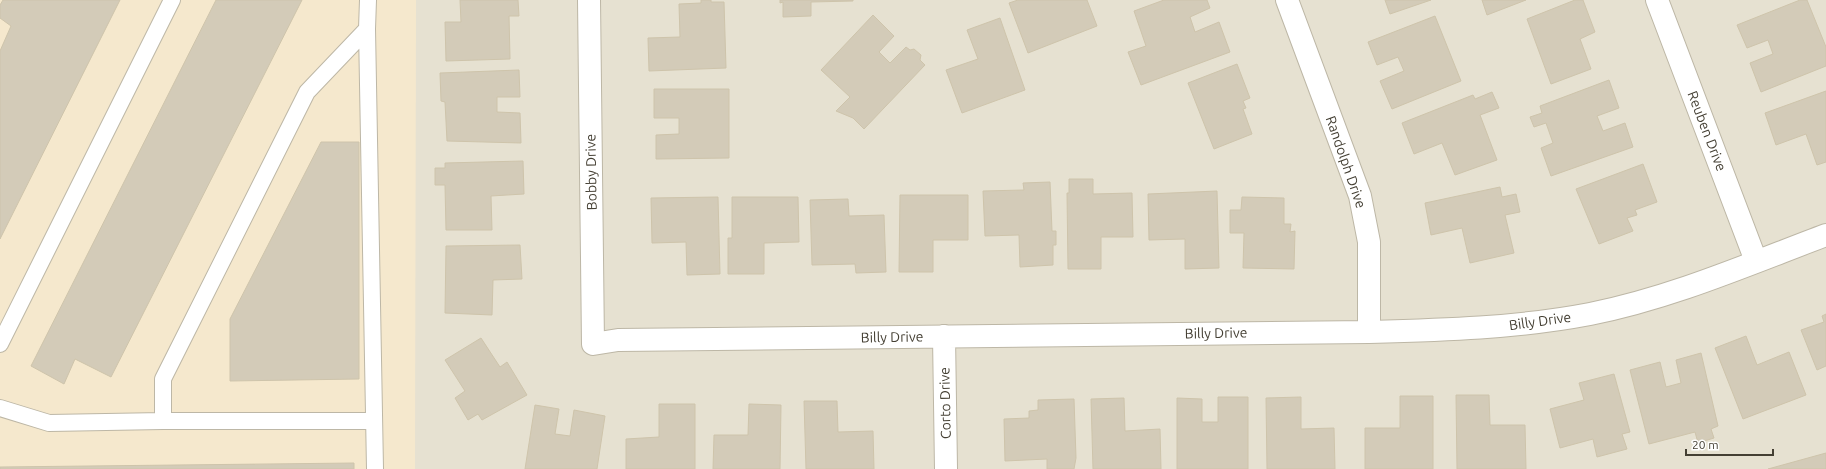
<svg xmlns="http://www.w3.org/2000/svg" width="1826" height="469" font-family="Ubuntu,sans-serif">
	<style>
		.residential { fill: #e6e1d1 }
		.commercial { fill: #f5e8cd }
		.building { fill: #d3cbb8; stroke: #cec4ab }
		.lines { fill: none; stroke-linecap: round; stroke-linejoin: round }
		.service-casing { stroke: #bdb7a6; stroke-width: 18 }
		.minor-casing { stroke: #bdb7a6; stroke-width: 24 }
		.service { stroke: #fff; stroke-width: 16 }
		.minor { stroke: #fff; stroke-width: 22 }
		.labels { text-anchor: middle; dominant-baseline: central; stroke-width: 3; stroke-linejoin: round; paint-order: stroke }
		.street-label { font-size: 14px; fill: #443f33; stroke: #fff }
	</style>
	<rect width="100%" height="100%" fill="#f2efe3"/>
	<!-- residential -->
	<path class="residential" d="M399 0H1826V469H411Z"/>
	<!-- commercial -->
	<path class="commercial" d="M0 0H416L415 469H0Z"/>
	<!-- building -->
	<path class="building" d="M3 0H120L0 239V51L11 26 0 18V5Z
		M216 0H302L111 377 75 359 64 384 31 366Z
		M460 0H518L519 16H509L510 59 446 61 445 22H461Z
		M701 0H711V2H724L726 68 649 71 648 38 680 37 679 4 701 3Z
		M780 0H853V1L811 2V16L783 17V2L780 3Z
		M1018 0H1087L1097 26 1028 53 1009 3Z
		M1164 0H1207L1210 8 1190 17 1195 32 1219 22 1230 52 1141 85 1128 52 1146 46 1134 11Z
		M1385 0H1431L1390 14Z
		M1482 0H1526L1487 15Z
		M1575 0H1583L1595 32 1580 39 1591 69 1551 84 1527 19Z
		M1800 0H1807L1826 47V66L1761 92 1750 63 1773 54 1768 40 1747 48 1737 25Z
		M873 15 894 36 879 52 890 63 906 47 910 50 914 49 921 55 920 60 925 65 864 129 853 118 836 111 850 97 821 70Z
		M1435 16 1461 81 1392 109 1380 81 1404 71 1398 57 1377 65 1368 42Z
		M1000 18 1025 90 962 113 946 70 978 59 967 30Z
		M1237 64 1250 98 1243 101 1246 108 1243 109 1252 134 1214 149 1188 83Z
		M519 70 520 97H497V112L520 113 521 143 447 141 445 102 441 101 440 73Z
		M1609 80 1619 108 1597 116 1603 131 1625 123 1633 147 1551 176 1541 148 1553 143 1546 123 1534 127 1530 117 1542 113 1540 106Z
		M654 89H729V158L656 159V135L679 134V118H654Z
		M1826 91V162L1817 165 1806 134 1776 145 1765 113Z
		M1492 92 1499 108 1480 115 1497 160 1455 175 1442 143 1414 154 1402 123 1473 95 1475 99Z
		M321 142H359V379L230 381V319Z
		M523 161 524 194 491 196 492 230H446L445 185H435V168H445V163Z
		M1643 164 1657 202 1635 210 1637 215 1627 218 1633 231 1599 244 1576 189Z
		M1069 179H1093V194L1132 193 1133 237H1101V269H1068L1067 193H1069Z
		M1050 182 1052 231H1056V245H1053V265L1020 267 1019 235 985 236 983 191 1024 190 1023 183Z
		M1500 187 1502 197 1516 194 1520 212 1505 215 1514 253 1470 263 1462 228 1431 235 1425 203Z
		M1217 191 1219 268 1185 269V239L1149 240 1148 194Z
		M900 195H968V240H933V272H899Z
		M718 197 720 274 687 275 686 242 652 243 651 198Z
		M732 197H798L799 242 764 243V274H728V238H732Z
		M1242 197 1284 198V224H1291L1290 232 1295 231 1294 269 1243 268 1244 233H1230V210H1241Z
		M848 199 849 216 884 215 886 272 856 273 855 264 812 265 810 200Z
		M520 245 522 279 493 280 492 315 445 313 446 246Z
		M1826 314V366L1817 370 1801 330 1824 322 1822 316Z
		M1746 336 1757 365 1789 352 1806 395 1743 419 1715 348Z
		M481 338 500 367 507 362 527 395 482 420 478 414 468 420 455 398 465 391 445 360Z
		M1701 353 1718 426 1711 429 1714 438 1698 443 1695 432 1649 444 1630 370 1660 362 1666 387 1681 383 1676 360Z
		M1614 374 1630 432 1622 434 1627 449 1597 457 1593 439 1560 448 1550 409 1584 400 1579 383Z
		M1456 395H1489L1490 425H1525L1526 469H1457Z
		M1400 396H1433V469H1365V428H1400Z
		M1218 397H1248V469H1177V398L1202 399V422H1218Z
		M1301 397V429L1334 428 1335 469H1267L1266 398Z
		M1124 398 1125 431 1160 429 1161 469H1093L1091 399Z
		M1074 399 1076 458 1074 469H1047V459L1005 461 1004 419 1029 418V411L1038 410V400Z
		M804 401H837L838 432 873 431 874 469H806Z
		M659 404H695V469H626V439L659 437Z
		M749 404 781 405 780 469H713L714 435H748Z
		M535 405 559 409 555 434 570 436 574 410 605 416 597 469H525Z
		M1826 453V469H1768Z
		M354 463V469H0V467Z"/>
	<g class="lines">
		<!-- service casing -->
		<g class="service-casing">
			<path id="service" d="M368 0 367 29 375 469
				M0 344 172 0
				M0 408 49 423 163 421H374
				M163 421V379L307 92 367 29"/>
		</g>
		<!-- minor casing -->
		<g class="minor-casing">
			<path id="minor" d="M589 0 593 344 618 340 1369 332C1443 330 1517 328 1590 314 1671 298 1749 264 1826 235
				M1287 0 1360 196 1369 242V332
				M1657 0 1756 261
				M944 336 946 469"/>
		</g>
		<!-- service -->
		<use href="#service" class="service"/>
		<!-- minor -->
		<use href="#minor" class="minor"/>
	</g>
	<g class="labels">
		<!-- street labels -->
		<g class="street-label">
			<text transform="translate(1707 131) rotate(69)">Reuben Drive</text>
			<text transform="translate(1346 162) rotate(71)">Randolph Drive</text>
			<text transform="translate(591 172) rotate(-91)">Bobby Drive</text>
			<text transform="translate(1540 321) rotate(-8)">Billy Drive</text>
			<text transform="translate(1216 333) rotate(-1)">Billy Drive</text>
			<text transform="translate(892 337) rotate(-1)">Billy Drive</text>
			<text transform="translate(945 403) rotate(-91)">Corto Drive</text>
		</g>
	</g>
	<!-- scale -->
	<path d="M1686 449v6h87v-6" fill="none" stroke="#443f33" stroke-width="2"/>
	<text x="1692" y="449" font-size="12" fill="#443f33" stroke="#ffffff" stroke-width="3" paint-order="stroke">20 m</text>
</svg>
